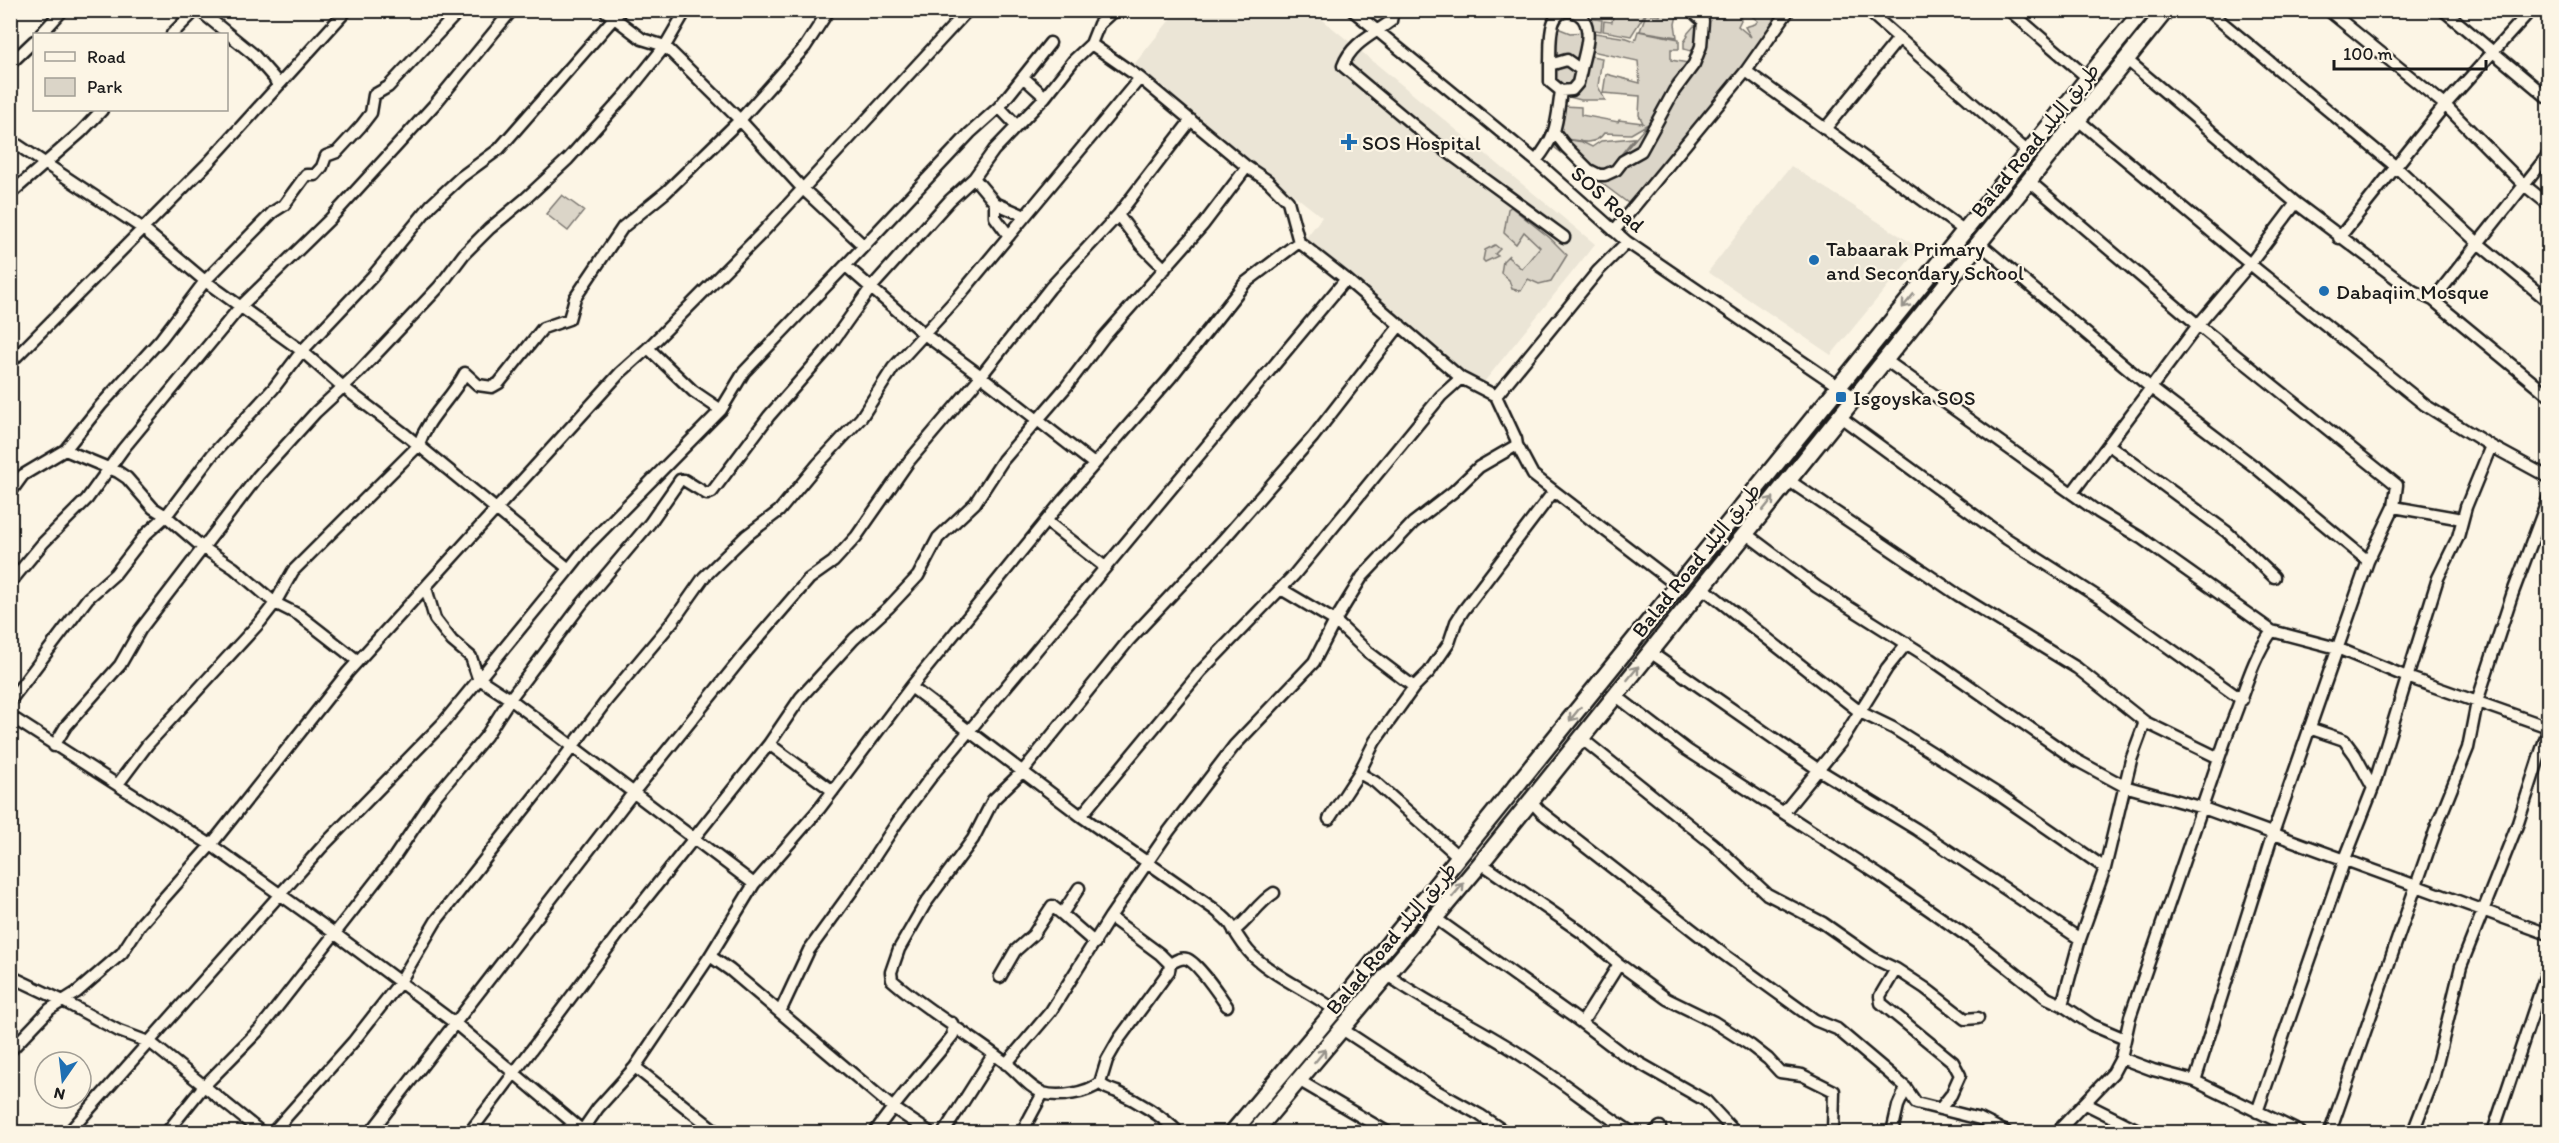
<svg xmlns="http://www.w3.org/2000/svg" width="2559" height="1143" font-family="Itim,'Playpen Sans Arabic',sans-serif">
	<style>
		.built { fill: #ebe5d6 }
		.green { fill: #dbd5c8; stroke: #7c7872; stroke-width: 1.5; fill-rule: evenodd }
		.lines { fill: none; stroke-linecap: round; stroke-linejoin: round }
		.minor-casing { stroke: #1c1c1c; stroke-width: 15 }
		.highway-casing { stroke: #1c1c1c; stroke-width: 20 }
		.minor { stroke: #fcf5e5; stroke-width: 10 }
		.highway { stroke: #fcf5e5; stroke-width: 15 }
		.oneway { stroke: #97938b }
		.poi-dot { fill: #1f6fb2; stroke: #fcf5e5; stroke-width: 2 }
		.labels { text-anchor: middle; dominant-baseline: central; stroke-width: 4.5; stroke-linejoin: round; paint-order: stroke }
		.street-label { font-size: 21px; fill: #1c1c1c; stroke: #fcf5e5 }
		.poi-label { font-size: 21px; fill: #1c1c1c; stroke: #fcf5e5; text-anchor: start }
	</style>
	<rect width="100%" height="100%" fill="#fcf5e5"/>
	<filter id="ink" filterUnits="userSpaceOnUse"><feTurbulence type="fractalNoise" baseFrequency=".0167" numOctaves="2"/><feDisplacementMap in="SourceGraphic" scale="12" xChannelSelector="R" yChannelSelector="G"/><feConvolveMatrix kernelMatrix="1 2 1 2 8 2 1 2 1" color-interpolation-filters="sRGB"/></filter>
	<g filter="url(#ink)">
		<!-- built -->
		<path class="built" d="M1177 11H1312L1595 244 1480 387 1302 243 1322 217 1132 67Z
			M1791 166 1919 248 1831 355 1708 272Z"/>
		<!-- green -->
		<path class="green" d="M1574 11H1590L1589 18 1602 20 1601 31 1589 29Z
			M1614 11H1637L1645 14 1631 36 1603 31 1604 21 1612 22Z
			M1661 11H1678L1675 24 1677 37 1640 31 1646 14 1660 16Z
			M1715 11H1738L1741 20 1738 26 1751 37 1745 27 1755 24 1758 21 1745 11H1788L1764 49 1628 203 1555 148V143L1561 146 1592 175 1608 181 1602 171 1609 168C1589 171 1578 152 1566 139L1580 141 1592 147 1601 141 1634 138 1612 166 1648 124 1631 134 1604 133C1594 149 1571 139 1556 137L1564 106 1581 107V115L1618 122 1619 120 1643 123 1639 115 1640 96 1603 93 1606 74 1640 83 1638 61 1587 50 1589 32 1627 38 1635 41 1638 31 1679 39V49H1671V60L1688 63 1691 51 1684 49V42L1688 36 1687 34 1694 26 1704 27 1705 17H1723ZM1688 64 1659 110 1673 80Z
			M1555 27 1570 33 1586 32 1580 68 1566 56 1555 58Z
			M1586 55 1602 58 1598 86 1605 100H1581L1565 96 1569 93Z
			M1566 63 1577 74 1571 85 1563 87 1556 83 1553 71 1555 67Z
			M562 195 584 211 568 231 546 214Z
			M1511 207 1550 238 1567 255 1551 281 1539 284 1528 279 1521 291 1512 289 1509 280 1501 273 1503 261 1509 255 1508 257 1522 269 1540 247 1524 232 1516 244 1504 233 1508 209Z
			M1495 245 1500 249 1495 254 1498 256 1485 262 1483 260 1485 250Z"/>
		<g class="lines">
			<!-- minor casing -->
			<g class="minor-casing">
				<path id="minor" d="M199 10 253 54 274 78 278 86
					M1352 10 1536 161 1627 242 1854 397
					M1393 10 1391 21C1374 34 1351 43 1343 66L1430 139 1564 237
					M1867 10 2029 153
					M2009 10 2089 79
					M2207 10 2395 166 2478 243 2548 301
					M2328 10 2445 105 2523 184 2548 204
					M2443 10 2548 98
					M41 34 63 10
					M172 34 196 10
					M1091 44 1140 78 1247 167 1268 181 1288 201 1299 242 1346 279 1461 378 1496 396 1516 439 1517 445 1533 475 1679 587
					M1567 60 1581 70 1578 83 1572 90 1561 91 1550 82V62L1553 64Z
					M2127 60 2296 203 2413 291 2433 300 2548 395
					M1550 62C1551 46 1546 6 1573 12 1581 14 1586 21 1587 29 1590 40 1583 58 1581 70
					M10 64 34 41
					M1746 71 1965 231
					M1023 77 1050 43
					M2078 120 2250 264 2425 405 2491 446 2548 477
					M1017 126 999 107 1023 77 1045 97
					M1825 129 1899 38
					M1555 133 1566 147 1589 170 1599 175H1605L1616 170 1623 161 1641 151 1674 91 1694 64 1701 46 1703 21 1691 10
					M10 140 142 228 205 281 302 351 343 387 406 435 569 569 443 723 322 847 69 1132
					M1536 161C1558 133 1556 125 1561 91
					M974 178 995 203V217L1009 236
					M2029 181 2198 325 2397 485 2394 507 2368 561 2273 833 2195 1081 2300 1132
					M10 194 81 132 102 110
					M995 203 1025 216
					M1118 215 1141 245 1165 269
					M1614 231 1746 71 1789 10
					M2339 238 2445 105 2531 10
					M1299 242 1245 283 1171 377 1063 500 911 687 1081 816 1214 909C1220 914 1227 919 1231 925 1238 937 1243 946 1253 956 1277 978 1309 991 1335 1010
					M1979 243 2151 388 2255 467 2368 561
					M864 246 970 133 999 107
					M846 266 924 334 981 376 1050 288 1118 215 1191 120
					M2433 300 2548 155
					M648 348 693 391 721 410
					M1884 359 2098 512 2141 538 2272 631 2337 648 2407 677 2548 727
					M10 363 208 163 347 10
					M1496 396 1598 271 1627 242
					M1839 416 2007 539 2101 599 2242 700
					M2109 445 2227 532 2274 577
					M65 450 118 472 127 478 153 508 166 516 202 547 234 568 275 603 299 615 358 661
					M1788 480 1958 595 2077 668 2145 722 2219 758
					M10 493 23 475 65 450 101 405 161 339 205 281 273 212 284 205 306 175H315L322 167 326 156 337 152 361 126 371 113 374 95 388 87 460 10
					M2072 493 2198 325 2250 264 2296 203
					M2394 507 2462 519
					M1046 521 1105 567
					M1745 533 1817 587 1931 659 2076 760 2124 786 2203 808 2548 934
					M569 569 588 545 721 410 744 372 864 246 802 188 740 120 665 46 642 39 604 10
					M10 583 43 543 87 499 123 449 240 307 330 219 435 104 512 10
					M1702 587 1860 712 1893 728 1998 794 2105 868
					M426 588 435 619 452 641 471 657 478 678 510 699 754 884
					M1650 652 1819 770 1916 829 2080 939
					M911 687 820 808 754 884 710 956 730 970 892 1107 929 1132
					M1414 687 1368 652 1335 621 1362 577 1413 523 1453 492 1479 467 1517 445
					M1615 695 1687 750 1879 875 1977 943 2047 998 2062 1005 2092 1025 2125 1039
					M10 701 88 598 115 574 146 534 166 516 212 455 273 389 302 351 372 277 431 205 461 177 499 149 621 10
					M10 716 211 845 334 933 456 1024 584 1132
					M2309 728 2344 740 2355 755 2373 788
					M1581 738 1713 844 1767 894 1823 923 1873 958 1896 969 1925 988 1965 1019 1978 1018
					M769 744 833 791
					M54 746 66 726 120 665 140 630 258 476 316 412 359 372 439 287 464 254 489 229 525 199 568 159 628 92 665 46 686 10
					M1359 773 1375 782 1459 857
					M118 784 148 744 261 621 275 603 293 571 418 446C429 415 450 401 465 373L478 385 492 387 499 383 543 328 569 319 575 298 623 227 666 192 740 120 805 47 829 10
					M1531 801 1541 812 1722 953 1815 1020 1837 1029 1889 1073 1906 1088 1916 1103 1980 1119 2006 1132
					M1784 812 1841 742 1887 668 1907 643
					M1081 816 1201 671 1294 575 1441 396 1461 378
					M1329 819 1359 773 1375 741 1414 687 1429 672 1449 643 1456 622 1463 611 1554 491
					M1481 863 1581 932 1619 964 1667 999 1714 1022 1750 1045 1768 1059 1780 1072 1802 1075 1834 1091 1833 1132
					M1062 914 1095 943
					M1435 918 1582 1023 1620 1052 1706 1101 1732 1129V1132
					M1234 931C1249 920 1258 903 1274 893
					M1170 964C1175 961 1181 957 1187 959 1198 963 1220 996 1227 1006
					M1896 969 1880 996 1881 1003 1953 1062 1960 1075 1951 1095 1940 1109
					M1386 974C1429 1005 1477 1026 1521 1055 1559 1079 1594 1108 1631 1132
					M10 976 61 1000 119 1031 151 1043 261 1132
					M1000 977 1015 951 1033 935 1052 906 1062 914 1079 888
					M2062 1005 2080 939 2105 868 2131 760 2145 722
					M780 1012 809 950 854 888 898 821 934 773 1346 279
					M1582 1023 1619 964
					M1342 1029 1435 1090 1480 1115 1505 1132
					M10 1051 50 1009 77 992 122 953 140 925 211 845 348 672 620 373 648 348 761 234 968 10
					M2121 1058 2153 1070 2195 1081
					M1006 1064 1051 1011 1110 917 1169 831 1234 746 1314 662 1335 621 1281 589
					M635 1067 717 1132
					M1300 1081 1387 1132
					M1100 1083 1107 1060 1119 1039 1169 971 1170 964 1160 954 1110 917
					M2086 1104 2142 1132
					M2257 1112 2345 859 2373 788 2438 578 2458 537 2466 507 2491 446
					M582 1131 598 1108 635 1067 710 956
					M167 1132 203 1087 260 1029 393 859 434 798 486 736 510 699 581 605 650 523 680 480H684L707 494 712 492 769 416 826 351 870 289 950 200 974 178 994 150 1045 97 1074 60 1091 44 1099 24 1111 13 1120 10
					M273 1132 353 1042 400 982 436 921 553 773 607 700 673 621 704 577 746 536 779 511 818 464 861 418 893 368 958 297 1140 78
					M371 1132 633 793 747 651 809 579 833 562 856 537 909 461 981 376 1094 464
					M470 1132 628 921 769 744 801 697 854 639 889 607 918 576 938 538 975 503 1003 460 1066 387 1104 337 1203 225 1247 167
					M565 1132 573 1123
					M875 1132C898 1098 927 1068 953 1035L952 1023
					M944 1132 993 1055
					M1022 1132 1043 1093
					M1178 1132C1162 1116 1138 1101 1117 1092 1110 1089 1105 1089 1100 1083 1087 1093 1058 1098 1043 1093 1028 1087 1019 1073 1007 1064 970 1035 927 1011 892 980L891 972 899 949 925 904 973 839 993 800 1023 771 1129 640 1222 541 1313 437 1400 325
					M1654 1132 1660 1127
					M1892 1132 1898 1106 1906 1088
					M2057 1132 2113 1073 2121 1058 2130 1017 2228 732C2243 698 2250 662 2272 631
					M2330 1132 2439 820 2468 748 2477 702 2512 595 2548 499
					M2413 1132 2433 1080 2461 966 2518 823 2548 730
					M2493 1132 2548 968"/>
			</g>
			<!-- highway casing -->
			<g class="highway-casing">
				<path id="highway" d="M1233 1132 1335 1010 2143 10
					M1255 1132 1481 863 2166 10"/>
			</g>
			<!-- minor -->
			<use href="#minor" class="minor"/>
			<!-- highway -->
			<use href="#highway" class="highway"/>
		</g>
		<!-- one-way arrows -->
		<defs><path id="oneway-shaft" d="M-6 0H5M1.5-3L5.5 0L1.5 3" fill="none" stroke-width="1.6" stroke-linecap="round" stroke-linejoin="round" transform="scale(1.5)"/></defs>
		<g class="oneway">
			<use href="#oneway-shaft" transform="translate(1908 301) rotate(129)"/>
			<use href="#oneway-shaft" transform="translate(1768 504) rotate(-51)"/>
			<use href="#oneway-shaft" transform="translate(1633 673) rotate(-51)"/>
			<use href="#oneway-shaft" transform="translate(1575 714) rotate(129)"/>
			<use href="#oneway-shaft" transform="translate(1458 890) rotate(-50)"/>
			<use href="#oneway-shaft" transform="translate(1320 1056) rotate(-51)"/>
		</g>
	</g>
	<!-- markers -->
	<g class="poi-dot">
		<path d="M1346 133h6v6h6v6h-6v6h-6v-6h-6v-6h6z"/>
		<circle cx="1814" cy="260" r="6"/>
		<circle cx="2324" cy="291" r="6"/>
		<rect x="1835" y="391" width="12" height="12" rx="3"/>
	</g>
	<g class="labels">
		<!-- street labels -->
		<g class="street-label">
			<text transform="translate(2035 140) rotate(-51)">Balad Road طريق البلد</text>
			<text transform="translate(1608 199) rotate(41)">SOS Road</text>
			<text transform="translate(1696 560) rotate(-51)">Balad Road طريق البلد</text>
			<text transform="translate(1391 938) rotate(-50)">Balad Road طريق البلد</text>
		</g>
		<!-- poi labels -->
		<g class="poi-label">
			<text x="1362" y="142">SOS Hospital</text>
			<text x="1826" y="248">Tabaarak Primary<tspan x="1826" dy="24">and Secondary School</tspan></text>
			<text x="2336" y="291">Dabaqiin Mosque</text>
			<text x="1853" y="397">Isgoyska SOS</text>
		</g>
	</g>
	<!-- margin -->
	<rect width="2559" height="1143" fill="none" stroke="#fcf5e5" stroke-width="36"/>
	<rect x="18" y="18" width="2523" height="1107" fill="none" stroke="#1c1c1c" stroke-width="2" filter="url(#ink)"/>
	<!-- legend -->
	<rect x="33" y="33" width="195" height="78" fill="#fcf5e5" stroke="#a29e95" stroke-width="1.5"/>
	<rect x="45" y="52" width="30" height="9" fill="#fcf5e5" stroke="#a29e95" stroke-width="1.5"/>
	<text x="87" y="63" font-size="18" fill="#1c1c1c">Road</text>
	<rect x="45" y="78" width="30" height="18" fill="#dbd5c8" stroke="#a29e95" stroke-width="1.5"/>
	<text x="87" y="93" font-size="18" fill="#1c1c1c">Park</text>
	<!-- north arrow -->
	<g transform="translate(63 1080) rotate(194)"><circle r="28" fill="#fcf5e5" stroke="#a29e95" stroke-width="1.5"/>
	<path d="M0-4.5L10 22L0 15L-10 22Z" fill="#1f6fb2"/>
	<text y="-9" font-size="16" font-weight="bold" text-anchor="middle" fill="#1c1c1c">N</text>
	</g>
	<!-- scale -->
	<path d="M2334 60v9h152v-9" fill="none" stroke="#1c1c1c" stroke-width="3"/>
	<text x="2343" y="60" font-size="18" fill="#1c1c1c" stroke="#fcf5e5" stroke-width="4.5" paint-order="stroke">100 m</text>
</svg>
